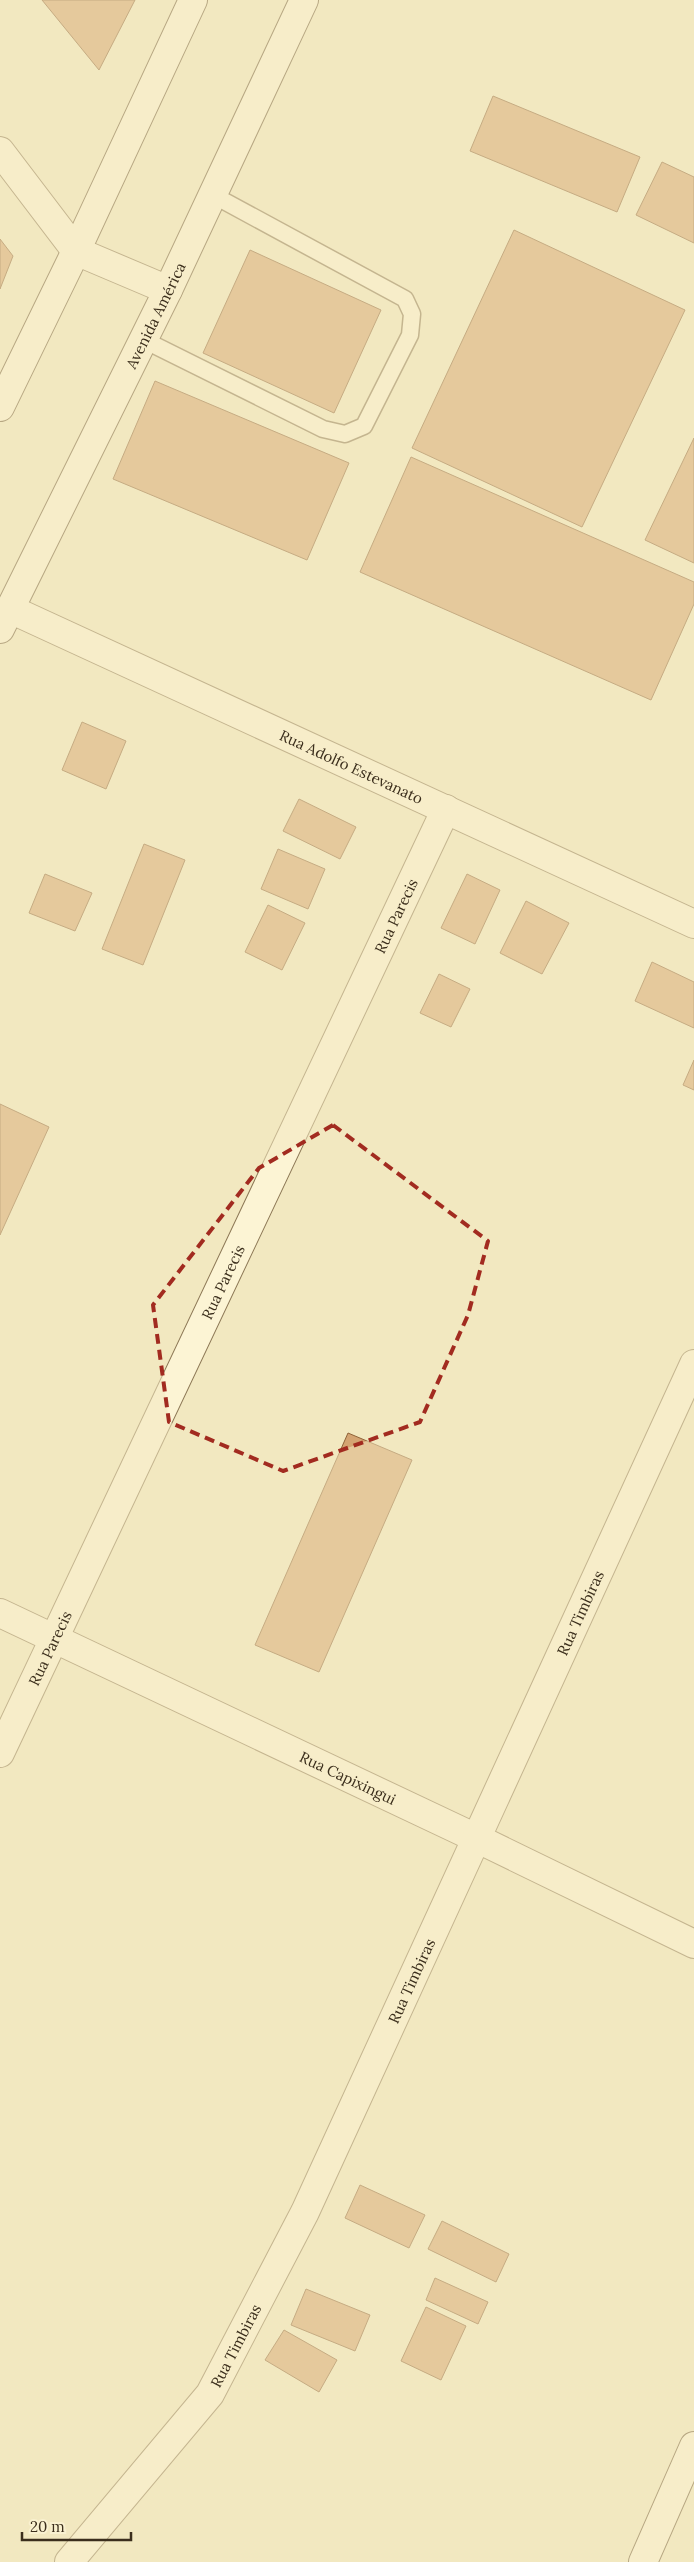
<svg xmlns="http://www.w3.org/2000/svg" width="694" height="2562" font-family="Lora,serif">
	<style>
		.building { fill: #d4a472; stroke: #8f6339 }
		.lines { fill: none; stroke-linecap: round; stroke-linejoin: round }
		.service-casing { stroke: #8d7856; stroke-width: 19 }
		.minor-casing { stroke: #8d7856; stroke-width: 30 }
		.secondary-casing { stroke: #6f5939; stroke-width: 30 }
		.service { stroke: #fcf4d4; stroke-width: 16 }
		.minor { stroke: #fcf4d4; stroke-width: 28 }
		.secondary { stroke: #fcf4d4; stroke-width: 28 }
		.marked { fill: none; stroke: #a22b20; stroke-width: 4; stroke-dasharray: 10 6; stroke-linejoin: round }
		.labels { text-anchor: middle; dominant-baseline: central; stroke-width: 4.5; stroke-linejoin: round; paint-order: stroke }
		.street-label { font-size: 15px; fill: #3b2e1c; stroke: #f9f1d0 }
	</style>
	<rect width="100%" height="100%" fill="#f2e8c0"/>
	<!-- building -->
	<path class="building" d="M42 0H135L99 70Z
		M493 96 640 157 617 212 470 151Z
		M662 162 694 177V243L636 215Z
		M514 230 685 310 582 527 412 448Z
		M0 239 13 256 0 289Z
		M250 250 381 310 334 413 203 353Z
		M155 381 349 463 307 560 113 479Z
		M694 438V563L645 540Z
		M411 457 694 582V604L651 700 360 572Z
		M82 722 126 741 106 789 62 770Z
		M299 799 356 827 340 859 283 831Z
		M144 844 185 860 143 965 102 949Z
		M278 849 325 869 308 909 261 889Z
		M45 874 92 893 75 931 29 913Z
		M467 874 500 890 475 944 441 928Z
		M526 901 569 923 542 974 500 953Z
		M268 905 305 923 282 970 245 952Z
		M652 962 694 982V1028L635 1001Z
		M439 974 470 989 451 1027 420 1013Z
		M694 1060V1090L683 1085Z
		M0 1104 49 1127 0 1235Z
		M348 1433 412 1460 319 1672 255 1645Z
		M360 2185 425 2215 409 2248 345 2218Z
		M442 2221 509 2254 496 2282 428 2249Z
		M435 2278 488 2302 478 2324 426 2300Z
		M306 2289 370 2315 355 2351 291 2325Z
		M426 2307 466 2326 441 2380 401 2361Z
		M284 2330 337 2360 319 2392 265 2360Z"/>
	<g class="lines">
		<!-- service casing -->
		<g class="service-casing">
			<path id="service" d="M144 340 323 429 345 434 364 426 410 335 412 314 405 299 213 195"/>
		</g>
		<!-- minor casing -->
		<g class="minor-casing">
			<g id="minor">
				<path d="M0 151 76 251 168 290"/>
				<path id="s1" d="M10 609 694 924"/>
				<path id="s2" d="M0 1613 476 1838 694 1944"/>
				<path id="s3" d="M0 1753 446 809"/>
				<path id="s4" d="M69 2562 210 2394 305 2212 694 1364"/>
			</g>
		</g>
		<!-- secondary casing -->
		<g class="secondary-casing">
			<g id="secondary">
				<path d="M0 407 76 251 193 0"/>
				<path id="s5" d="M0 629 168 290 304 0"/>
				<path d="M643 2562 694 2446"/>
			</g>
		</g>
		<!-- service -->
		<use href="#service" class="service"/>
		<!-- minor -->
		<use href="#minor" class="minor"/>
		<!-- secondary -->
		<use href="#secondary" class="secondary"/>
	</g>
	<!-- marked area -->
	<path d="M0 0H694V2562H0ZM333 1125 488 1241 468 1315 420 1422 283 1471 169 1422 153 1305 259 1168Z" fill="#f2e8c0" fill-opacity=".55" fill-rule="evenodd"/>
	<path class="marked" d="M333 1125 488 1241 468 1315 420 1422 283 1471 169 1422 153 1305 259 1168Z"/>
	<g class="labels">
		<!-- street labels -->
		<g class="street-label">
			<text stroke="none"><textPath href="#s5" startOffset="350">Avenida América</textPath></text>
			<text stroke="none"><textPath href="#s1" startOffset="376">Rua Adolfo Estevanato</textPath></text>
			<text stroke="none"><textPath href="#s3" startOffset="926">Rua Parecis</textPath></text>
			<text stroke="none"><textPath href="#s3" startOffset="521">Rua Parecis</textPath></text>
			<text stroke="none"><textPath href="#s4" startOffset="1084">Rua Timbiras</textPath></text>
			<text stroke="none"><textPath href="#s3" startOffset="116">Rua Parecis</textPath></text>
			<text stroke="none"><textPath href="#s2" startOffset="385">Rua Capixingui</textPath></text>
			<text stroke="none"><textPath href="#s4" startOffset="679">Rua Timbiras</textPath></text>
			<text stroke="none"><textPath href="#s4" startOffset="274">Rua Timbiras</textPath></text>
		</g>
	</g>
	<!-- scale -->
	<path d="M22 2532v8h109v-8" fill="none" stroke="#3b2e1c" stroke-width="2.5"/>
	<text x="30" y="2532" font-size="15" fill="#3b2e1c" stroke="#f9f1d0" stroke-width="4" paint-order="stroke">20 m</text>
</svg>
